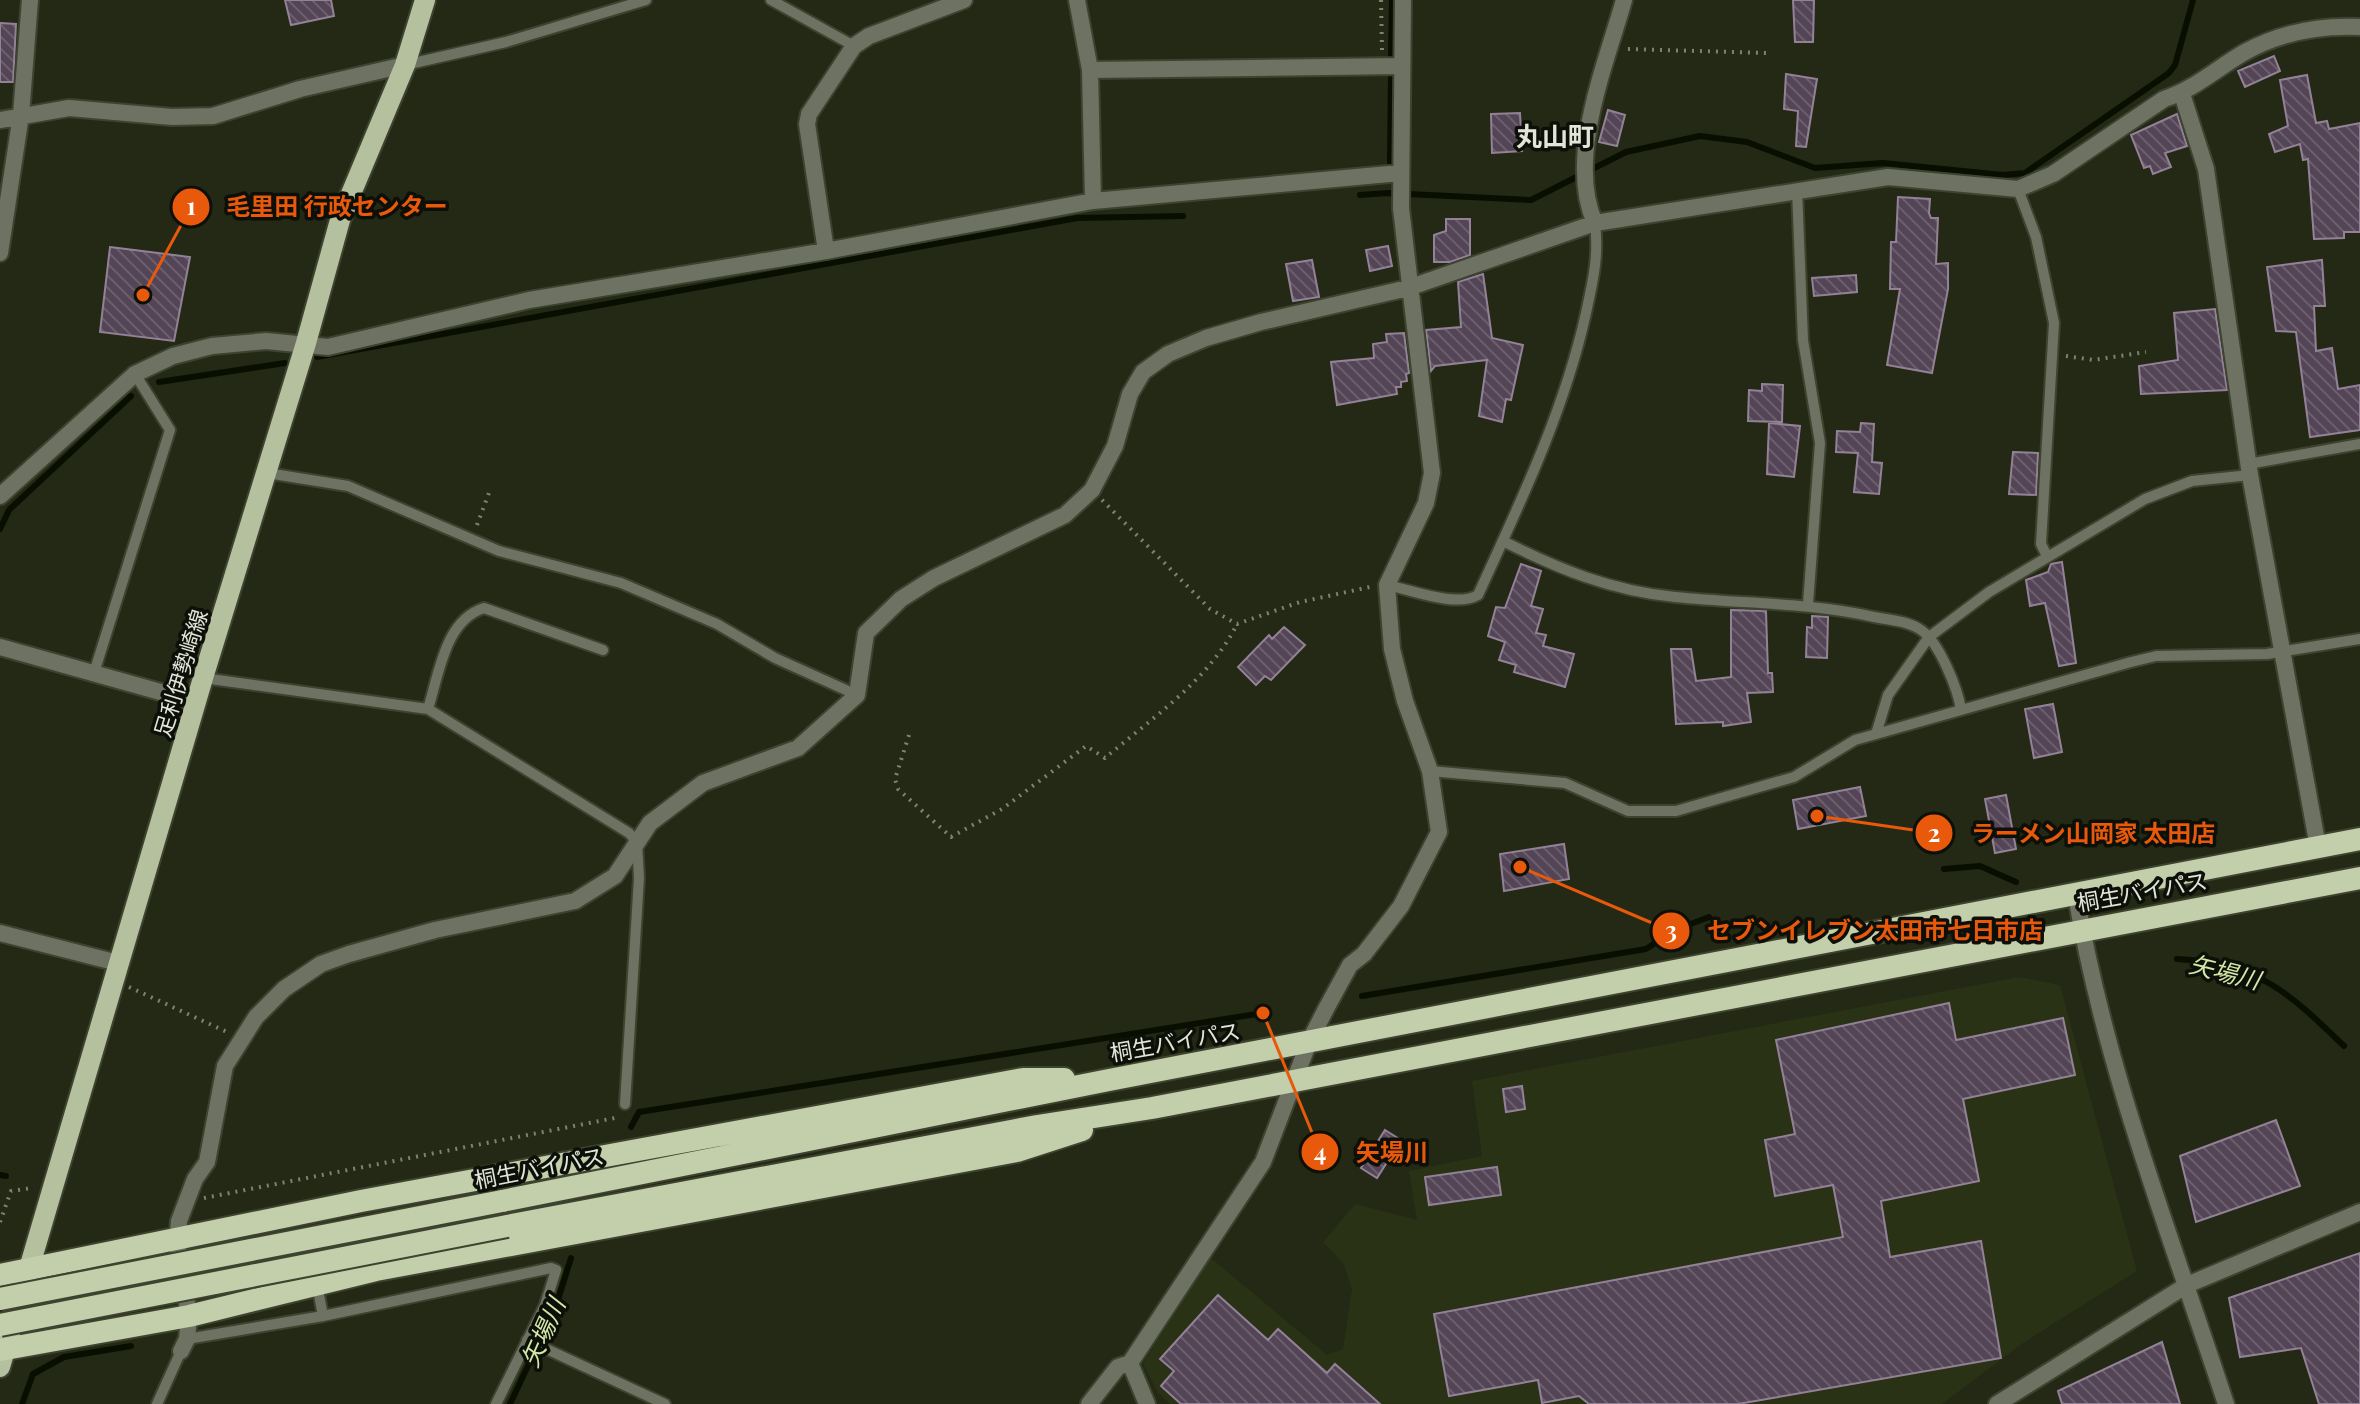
<svg xmlns="http://www.w3.org/2000/svg" width="2360" height="1404" font-family="'Playfair Display','Noto Sans JP',serif">
	<style>
		.built { fill: #2a3216 }
		.lines { fill: none; stroke-linecap: round; stroke-linejoin: round }
		.stream { stroke: #090f00; stroke-width: 6 }
		.building { fill: url(#building-back-hatch); stroke: #938297; stroke-width: 2 }
		.service-casing { stroke: #3e4330; stroke-width: 14 }
		.minor-casing { stroke: #3e4330; stroke-width: 20 }
		.tertiary-casing { stroke: #3e4330; stroke-width: 20 }
		.primary-casing { stroke: #3e4330; stroke-width: 24 }
		.trunk-casing { stroke: #3e4330; stroke-width: 26 }
		.path { stroke: #7d8271; stroke-width: 4; stroke-dasharray: 2 6; stroke-linecap: butt }
		.service { stroke: #6d7262; stroke-width: 10 }
		.minor { stroke: #6d7262; stroke-width: 16 }
		.tertiary { stroke: #6d7262; stroke-width: 16 }
		.primary { stroke: #b4c09e; stroke-width: 20 }
		.trunk { stroke: #c2cfaa; stroke-width: 22 }
		.trunk-bridge-casing { stroke: #3e4330; stroke-width: 26; stroke-linecap: butt }
		.trunk-bridge { stroke: #c2cfaa; stroke-width: 22 }
		.labels { text-anchor: middle; dominant-baseline: central; stroke-width: 7; stroke-linejoin: round; paint-order: stroke }
		.street-label { font-size: 22px; fill: #e2e6d9; stroke: #0d1008 }
		.water-label { font-size: 24px; font-style: italic; fill: #d4e8a8; stroke: #0d1008 }
		.quarter-label { font-size: 26px; font-weight: bold; fill: #e2e6d9; stroke: #0d1008 }
		.leader { fill: none; stroke: #e8590c; stroke-width: 3 }
		.callout-dot { fill: #e8590c; stroke: #0d1008; stroke-width: 3 }
		.mark-label { font-size: 24px; text-anchor: middle; font-weight: bold; fill: #fff }
		.callout-label { font-size: 24px; text-anchor: middle; font-weight: bold; fill: #e8590c; stroke: #0d1008; stroke-width: 7; stroke-linejoin: round; paint-order: stroke }
	</style>
	<defs>
		<pattern id="building-back-hatch" width="6" height="6" patternUnits="userSpaceOnUse" patternTransform="scale(2)"><rect width="6" height="6" fill="#534456"/><path d="M-1 5l2 2M0 0l6 6M5-1l2 2" fill="none" stroke="#6b5f6e"/></pattern>
	</defs>
	<rect width="100%" height="100%" fill="#232914"/>
	<!-- built -->
	<path class="built" d="M2019 977 2060 985 2137 1271 2023 1343 1942 1404H1170L1158 1393 1143 1363 1211 1258 1327 1355 1343 1349 1352 1289 1343 1263 1323 1242 1355 1204 1417 1220 1409 1171 1482 1156 1472 1081Z"/>
	<g class="lines">
		<!-- stream -->
		<path class="stream" d="M1391 54 1392 0
			M1390 163 1391 74
			M1360 195 1388 193 1531 200 1626 152 1700 136 1747 142 1815 168 1883 163 2003 175 2025 173 2169 73 2175 65 2193 0
			M317 357 1077 218 1183 216
			M159 382 285 363
			M0 529 9 510 131 396
			M1944 869 1980 866 2016 882
			M2177 959C2259 963 2289 993 2344 1046
			M1362 996 1646 949 1675 930 1709 917
			M631 1127 639 1112 1263 1013
			M0 1175 6 1176
			M22 1404 33 1374 64 1357 131 1346
			M510 1404 556 1306 571 1258"/>
	</g>
	<!-- building -->
	<path class="building" d="M285 0H331L334 16 291 25Z
		M1793 0H1814L1813 42H1795Z
		M0 23 16 24 13 82H0Z
		M2274 56 2280 71 2245 87 2238 71Z
		M1786 74 1817 79 1806 147 1796 146 1798 111 1784 109Z
		M2307 75 2316 123 2327 121 2329 129 2360 123V232H2344V238L2314 239 2308 159 2303 160 2300 144 2275 152 2269 134 2288 126 2280 80Z
		M1608 110 1625 115 1617 146 1599 142Z
		M1520 113 1522 151 1492 153 1491 114Z
		M2177 114 2187 146 2165 153 2171 167 2153 174 2150 166 2144 168 2131 135Z
		M1898 197 1930 199 1929 213 1931 218H1938L1936 264 1948 263V289L1932 373 1887 365 1900 289H1890L1891 242H1896Z
		M1446 219H1470V255L1450 262H1434V235L1446 231Z
		M1388 246 1392 266 1370 271 1366 250Z
		M110 247 190 257 174 341 100 332Z
		M1312 260 1319 297 1293 301 1286 264Z
		M2322 260 2325 306H2314L2316 351 2332 348 2338 389 2360 385V430L2310 437 2296 332 2276 331 2267 267Z
		M1483 274 1492 338 1523 345 1511 400 1506 399 1502 422 1479 416 1487 360 1435 366 1431 371 1426 330 1461 327 1458 282Z
		M1856 275 1857 292 1814 296 1812 278Z
		M2215 309 2227 390 2141 394 2139 366 2178 360 2174 313Z
		M1404 333 1409 373 1406 374 1407 381 1401 382V387H1396L1397 394 1337 405 1331 362 1374 358 1373 344 1387 342 1386 334Z
		M1762 384 1783 385 1782 422 1748 421 1749 390 1762 391Z
		M1769 423 1800 426 1794 477 1767 474Z
		M1861 423 1874 424 1872 462 1882 463 1879 494 1854 492 1858 453 1836 452 1837 431 1860 432Z
		M2013 452 2038 453 2036 495 2009 494Z
		M2062 562 2076 663 2059 666 2045 603 2030 606 2026 580 2048 572 2051 564Z
		M1521 564 1541 571 1531 606 1543 609 1536 633 1546 635 1543 646 1574 654 1565 687 1514 672 1516 665 1499 660 1505 642 1488 636 1496 607 1505 608Z
		M1731 610 1766 611 1768 673H1772L1773 692 1747 693 1751 722 1723 726V722L1676 724 1671 649H1691L1696 681 1731 677Z
		M1812 616 1828 617 1827 658 1806 657 1807 627 1812 628Z
		M1284 627 1305 645 1271 680 1265 676 1256 685 1238 667 1269 635 1272 639Z
		M2053 704 2062 752 2034 758 2025 709Z
		M1860 787 1866 816 1798 829 1793 800Z
		M2006 795 2016 849 1995 853 1985 799Z
		M1564 844 1569 879 1504 891 1500 854Z
		M1949 1003 1956 1040 2063 1018 2075 1075 1963 1099 1979 1181 1881 1201 1890 1257 1981 1241 2001 1358 1738 1404H1589L1579 1396 1542 1403 1538 1380 1449 1396 1434 1314 1843 1237 1833 1185 1775 1196 1765 1140 1795 1134 1776 1040Z
		M1522 1086 1525 1109 1506 1112 1503 1089Z
		M2276 1120 2300 1186 2196 1222 2180 1156Z
		M1385 1130 1401 1140 1377 1178 1361 1168Z
		M1497 1167 1501 1195 1429 1205 1425 1177Z
		M2360 1253V1404H2319L2301 1348 2240 1357 2229 1298Z
		M1218 1295 1268 1340 1278 1329 1327 1373 1335 1364 1380 1404H1181L1161 1386 1174 1371 1160 1359Z
		M2162 1342 2180 1404H2062L2058 1391Z"/>
	<g class="lines">
		<!-- service casing -->
		<g class="service-casing">
			<path id="service" d="M771 0 854 46
				M405 65 506 42 646 0
				M1797 189 1803 340 1820 443 1808 604
				M2018 189 2036 237 2054 323 2041 544 2047 556
				M2248 464 2360 444
				M267 473 348 486 499 551 621 583 717 624 775 658 857 695
				M1503 541C1558 569 1612 591 1675 597 1743 604 1807 602 1874 617 1890 620 1908 621 1921 630 1939 642 1958 689 1961 710
				M1387 585C1412 590 1456 608 1478 595 1520 503 1564 412 1586 313 1593 280 1599 257 1595 223
				M94 673 170 430 135 374
				M203 678 428 709 629 833 637 842 639 878 625 1104
				M428 709C439 674 445 620 484 608L603 650
				M1876 734 1888 695 1929 637 1989 592 2145 499 2192 481 2250 475
				M1430 771 1565 783 1628 811H1676L1794 777 1855 740 2131 662 2156 656 2267 654 2360 639
				M317 1284 323 1316
				M187 1339 323 1316 551 1268 556 1270 545 1305 496 1404
				M527 1340 665 1404
				M157 1404 181 1351"/>
		</g>
		<!-- minor casing -->
		<g class="minor-casing">
			<path id="minor" d="M1077 0 1090 70 1093 201
				M1090 70 1401 66
				M2182 94 2206 169 2250 475 2318 847
				M0 120 69 108 172 117 213 116 300 89 405 65
				M1595 223C1566 159 1606 64 1624 0
				M826 251 807 124 809 114 854 46 869 36 964 0
				M0 253 21 115 30 0
				M0 496 135 374 173 356 212 346 266 341 328 347 529 300 826 251 1093 201 1400 173
				M0 647 196 702
				M181 1351 187 1339 189 1316 177 1241 179 1221 195 1179 207 1162 225 1066 256 1017 284 989 321 964 349 954 435 930 575 901 615 876 650 823 703 783 798 748 857 695 866 633 901 599 934 578 1065 515 1092 490 1115 446 1130 394 1143 372 1168 354 1206 338 1261 322 1408 288 1595 223 1888 177 2018 189 2053 174 2164 99C2195 89 2217 68 2245 52 2280 33 2320 25 2360 27
				M1089 1404 1118 1367 1130 1363 1263 1162 1309 1042 1327 1007 1350 965 1364 954 1401 906 1439 832 1430 771 1405 701 1392 649 1387 585 1426 503 1432 473 1401 208 1403 0"/>
		</g>
		<!-- tertiary casing -->
		<g class="tertiary-casing">
			<path id="tertiary" d="M2076 895C2105 1069 2171 1236 2226 1404
				M0 933 118 963
				M1130 1363 1147 1404
				M1997 1404 2187 1285 2360 1212"/>
		</g>
		<!-- primary casing -->
		<g class="primary-casing">
			<path id="primary" d="M0 1367 203 678 306 343 340 220 405 65 425 0"/>
		</g>
		<!-- trunk casing -->
		<g class="trunk-casing">
			<path id="trunk" d="M502 1201 1109 1080 2360 839
				M507 1226 1037 1126 1152 1108 2360 878
				M0 1275 361 1201 1023 1079H1064
				M0 1350 189 1316 376 1270 1017 1151 1082 1130"/>
		</g>
		<!-- path -->
		<path class="path" d="M1381 0 1382 50
			M1628 49 1766 53
			M2066 356 2093 360 2146 352
			M1102 500 1210 609 1237 624 1300 602 1370 587
			M477 525 490 490
			M909 735 895 779 898 789 951 837 1002 809 1086 746 1105 758C1151 719 1210 679 1237 624
			M129 987 227 1032
			M204 1198 620 1117
			M0 1222 11 1191 32 1188"/>
		<!-- service -->
		<use href="#service" class="service"/>
		<!-- minor -->
		<use href="#minor" class="minor"/>
		<!-- tertiary -->
		<use href="#tertiary" class="tertiary"/>
		<!-- primary -->
		<use href="#primary" class="primary"/>
		<!-- trunk -->
		<use href="#trunk" class="trunk"/>
		<!-- trunk-bridge casing -->
		<g class="trunk-bridge-casing">
			<path id="trunk-bridge" d="M0 1299 502 1201
				M0 1325 507 1226"/>
		</g>
		<!-- trunk-bridge -->
		<use href="#trunk-bridge" class="trunk-bridge"/>
	</g>
	<g class="labels">
		<!-- street labels -->
		<g class="street-label">
			<text transform="translate(180 673) rotate(-73)">足利伊勢崎線</text>
			<text transform="translate(2142 891) rotate(-10)">桐生バイパス</text>
			<text transform="translate(1175 1041) rotate(-10)">桐生バイパス</text>
			<text transform="translate(539 1167) rotate(-11)">桐生バイパス</text>
		</g>
		<!-- water labels -->
		<g class="water-label">
			<text transform="translate(2225 971) rotate(14)">矢場川</text>
			<text transform="translate(542 1332) rotate(-66)">矢場川</text>
		</g>
		<!-- quarter labels -->
		<g class="quarter-label">
			<text x="1555" y="135">丸山町</text>
		</g>
	</g>
	<!-- callouts -->
	<path class="leader" d="M143 295L191 207M1817 816L1934 833M1520 867L1671 931M1263 1013L1320 1152"/>
	<g class="callout-dot">
		<circle cx="143" cy="295" r="8"/>
		<circle cx="1817" cy="816" r="8"/>
		<circle cx="1520" cy="867" r="8"/>
		<circle cx="1263" cy="1013" r="8"/>
		<circle cx="191" cy="207" r="20"/>
		<circle cx="1934" cy="833" r="20"/>
		<circle cx="1671" cy="931" r="20"/>
		<circle cx="1320" cy="1152" r="20"/>
	</g>
	<g class="mark-label">
		<text x="191" y="215">1</text>
		<text x="1934" y="842">2</text>
		<text x="1671" y="939">3</text>
		<text x="1320" y="1161">4</text>
	</g>
	<g class="callout-label">
		<text x="337" y="215">毛里田 行政センター</text>
		<text x="2093" y="842">ラーメン山岡家 太田店</text>
		<text x="1875" y="939">セブンイレブン太田市七日市店</text>
		<text x="1392" y="1161">矢場川</text>
	</g>
</svg>
